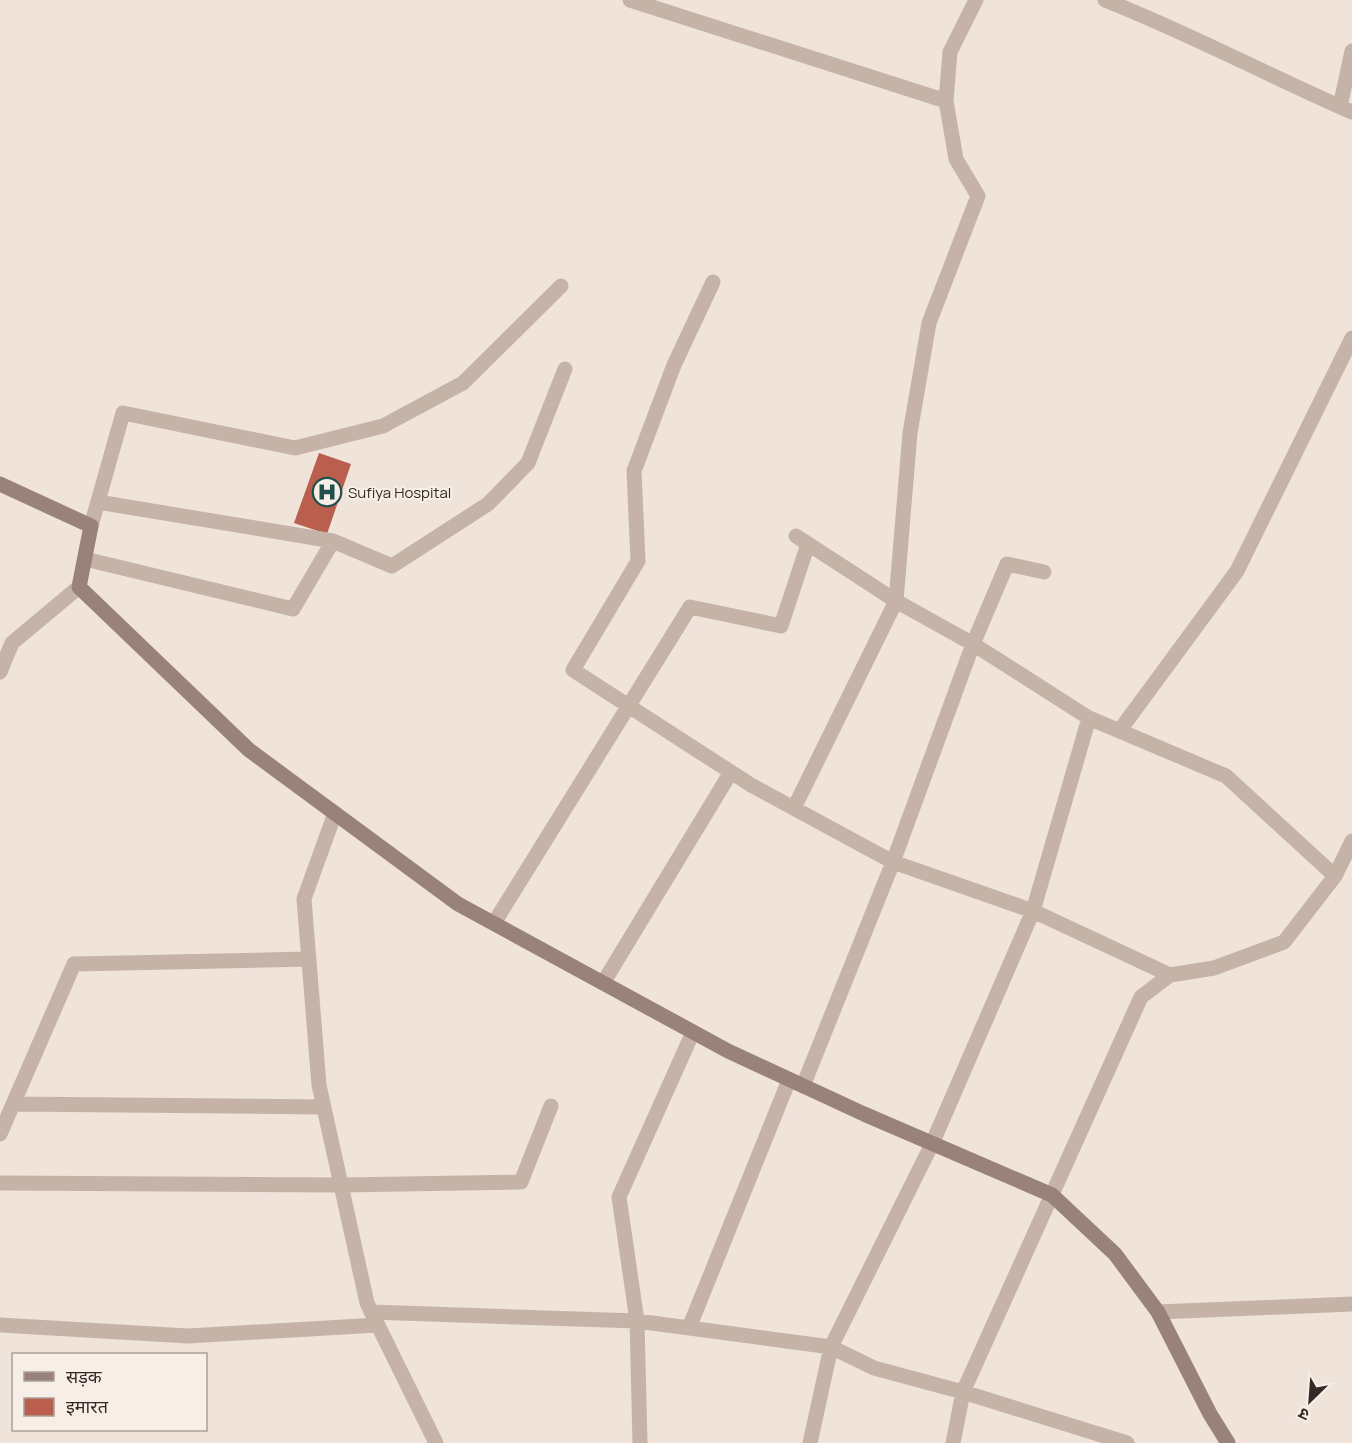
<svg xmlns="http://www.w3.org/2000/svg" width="1352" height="1443" font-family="Manrope,'Noto Sans Devanagari',sans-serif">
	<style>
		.building { fill: #ba5f4d }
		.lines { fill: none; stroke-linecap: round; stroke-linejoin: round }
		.street { stroke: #c5b3a8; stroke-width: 15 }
		.secondary { stroke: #998279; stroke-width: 15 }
		.labels { text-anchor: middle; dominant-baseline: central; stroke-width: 4.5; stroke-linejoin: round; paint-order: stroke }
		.poi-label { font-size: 15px; fill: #332a27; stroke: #f7eee6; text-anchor: start }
	</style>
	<rect width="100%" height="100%" fill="#efe3da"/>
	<!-- building -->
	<path class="building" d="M319 453 351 464 327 534 294 523Z"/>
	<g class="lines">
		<!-- street -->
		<path class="street" d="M630 0 946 101
			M1105 0C1189 33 1269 76 1352 112
			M1340 107 1352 51
			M713 282 674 365 634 471 638 561 573 670 751 785 893 862 1033 911 1170 975
			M98 502 333 541
			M91 526 123 413 295 448 383 426 463 383 561 286
			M796 536 896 601 973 644 1089 718 1226 776 1335 876
			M85 559 293 609 333 541 392 566 488 504 528 463 565 369
			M0 672 12 643 79 587
			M1120 730 1237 571 1352 338
			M794 808 896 601 910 433 929 323 978 196 956 159 946 101 950 52 976 0
			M335 813 304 899 319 1085 367 1303 436 1443
			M494 923 690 607 781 626 808 544
			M603 983 731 772
			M803 1086 893 862 973 644 1007 564 1044 572
			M13 1104 323 1107
			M0 1134 74 964 309 959
			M0 1183 341 1185 521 1182 551 1106
			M371 1312 637 1321 831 1347 874 1368 963 1392 1127 1443
			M1158 1312 1352 1304
			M0 1325 188 1336 378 1325
			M689 1328 789 1080
			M640 1443 637 1321 619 1197 693 1032
			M810 1443 831 1347 932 1144 1033 911 1089 718
			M953 1443 963 1392 1141 997 1170 975 1214 968 1284 942 1335 876 1352 841"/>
		<!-- secondary -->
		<path class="secondary" d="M0 484 91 526 79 587 249 750 458 904 728 1051 864 1114 1052 1195 1115 1254 1158 1312 1210 1414 1228 1443"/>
	</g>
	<!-- icons -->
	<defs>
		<g id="hospital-ring" transform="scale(1.5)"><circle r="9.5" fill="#f7eee6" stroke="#21504f" stroke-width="1.5"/><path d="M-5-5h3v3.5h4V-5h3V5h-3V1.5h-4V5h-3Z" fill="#21504f"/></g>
	</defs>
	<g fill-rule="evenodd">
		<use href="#hospital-ring" x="327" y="492"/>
	</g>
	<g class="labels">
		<!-- poi labels -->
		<g class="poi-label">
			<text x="348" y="492">Sufiya Hospital</text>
		</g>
	</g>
	<!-- legend -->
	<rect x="12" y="1353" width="195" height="78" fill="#f7eee6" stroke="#a9a09a" stroke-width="1.5"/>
	<rect x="24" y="1372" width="30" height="9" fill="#998279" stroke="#a9a09a" stroke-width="1.5"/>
	<text x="66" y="1383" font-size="18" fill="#332a27">सड़क</text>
	<rect x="24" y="1398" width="30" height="18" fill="#ba5f4d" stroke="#a9a09a" stroke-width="1.5"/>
	<text x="66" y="1413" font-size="18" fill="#332a27">इमारत</text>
	<!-- north arrow -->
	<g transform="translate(1310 1401) rotate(205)" stroke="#f7eee6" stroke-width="4.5" paint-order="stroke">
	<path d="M0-4.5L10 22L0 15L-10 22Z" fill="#332a27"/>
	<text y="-9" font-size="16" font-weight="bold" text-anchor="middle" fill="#332a27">उ</text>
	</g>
</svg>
